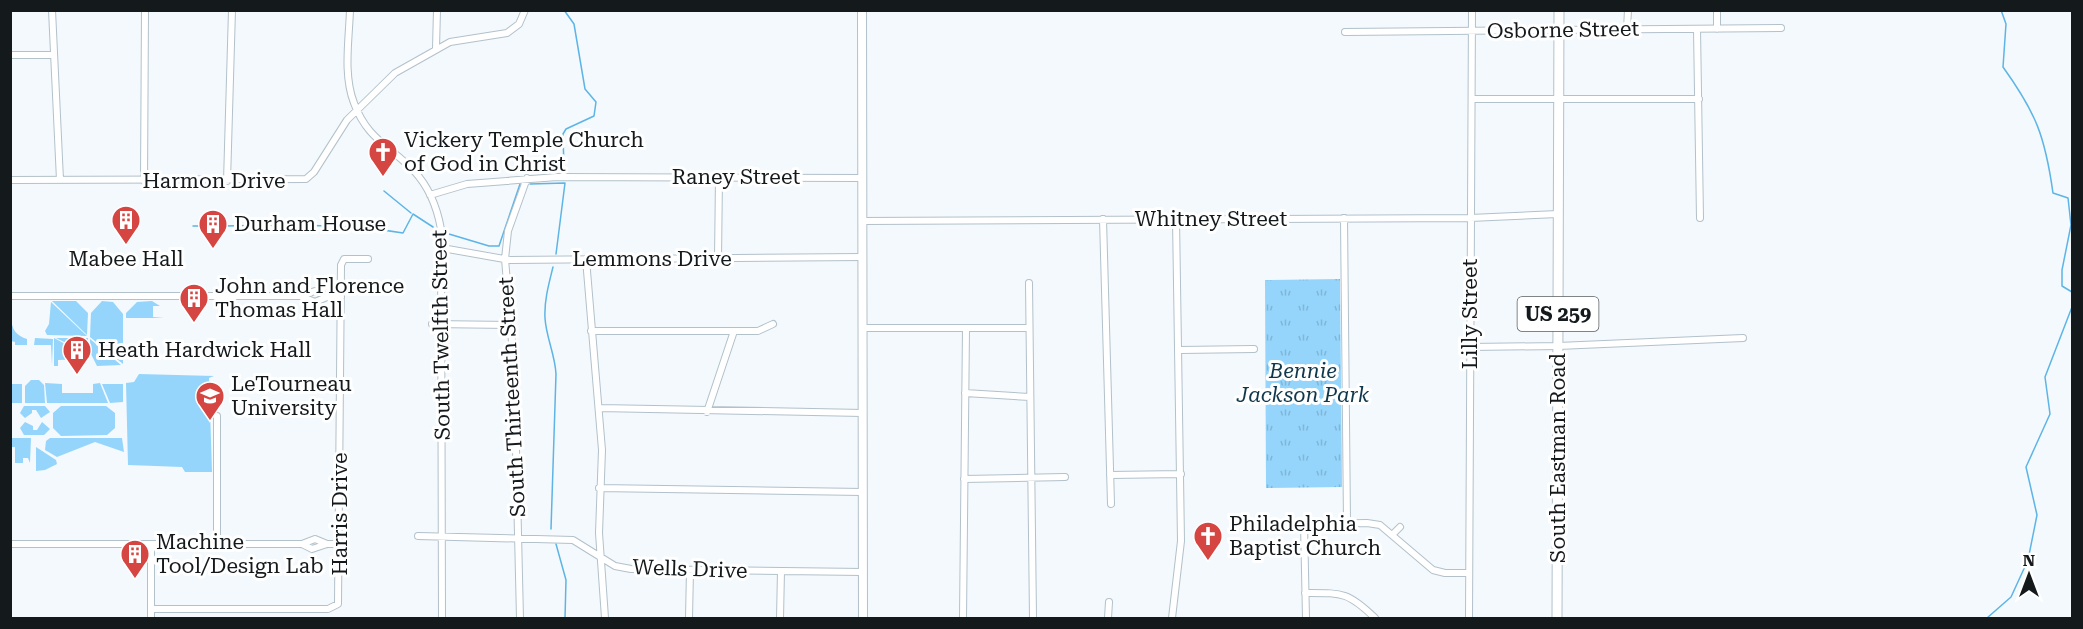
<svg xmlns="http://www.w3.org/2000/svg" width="2083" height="629" font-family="'Roboto Serif',serif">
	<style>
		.green { fill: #95d5fc }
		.park { fill: url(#park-tufts) }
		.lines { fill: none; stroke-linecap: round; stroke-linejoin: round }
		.stream { stroke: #5db4e5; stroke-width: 1.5 }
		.minor-casing { stroke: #b3c1ca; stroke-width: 8 }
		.tertiary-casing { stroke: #b3c1ca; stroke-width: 10 }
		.primary-casing { stroke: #b3c1ca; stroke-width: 11 }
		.minor { stroke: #fff; stroke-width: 6 }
		.tertiary { stroke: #fff; stroke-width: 8 }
		.primary { stroke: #fff; stroke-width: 9 }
		.labels { text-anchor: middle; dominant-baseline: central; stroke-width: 6; stroke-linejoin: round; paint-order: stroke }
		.shield { fill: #fff; stroke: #5a5e60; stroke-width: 1.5 }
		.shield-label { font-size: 20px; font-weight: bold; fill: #14191c }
		.street-label { font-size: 21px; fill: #14191c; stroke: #fff }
		.poi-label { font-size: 21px; fill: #14191c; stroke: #fff; text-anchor: start }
		.park-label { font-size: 21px; font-style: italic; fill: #10374b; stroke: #fff }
	</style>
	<defs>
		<pattern id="park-tufts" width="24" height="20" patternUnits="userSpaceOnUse" patternTransform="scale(1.5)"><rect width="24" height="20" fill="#95d5fc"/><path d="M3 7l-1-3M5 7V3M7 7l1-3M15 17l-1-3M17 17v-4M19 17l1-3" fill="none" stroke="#80b6d7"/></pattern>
	</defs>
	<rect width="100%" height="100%" fill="#f3f9fd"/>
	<!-- green -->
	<path class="green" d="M52 301H76L88 313 87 335Z
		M102 301 113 302 123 314V364L90 337 91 313Z
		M152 301 160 306H153V317L164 318H126V313L137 302Z
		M51 302 87 336 47 335 45 331 49 324Z
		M11 316C11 330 17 336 27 339V345H15V342L11 341Z
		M35 338 53 339 52 365 51 345H34Z
		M54 338 88 356V359L58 360V366H54Z
		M56 338H88V354Z
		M90 339 121 365 97 366 90 352Z
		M139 374 214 376 209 378 212 472H185L182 467 128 465 126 383 134 382Z
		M31 380H39L44 385 45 403H25V386Z
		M45 383 62 384V393H93V384L100 383 108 403H47Z
		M11 384H22V403H11Z
		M102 384H123V402L110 403Z
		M24 406H45L50 412 41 418 36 410H32V413L25 418 20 413Z
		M61 406H106L115 413V428L107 435 61 436 53 428V413Z
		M25 422 33 426V430H37L42 422 50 429 44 435H24L20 428Z
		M10 438H31L30 463 28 458H23V463H15V447H11Z
		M50 438H122L124 452 95 442 57 457 45 450 46 441Z
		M36 447 56 460 57 464 45 470 36 471Z"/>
	<!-- park -->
	<path class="park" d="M1340 279 1342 487 1266 488 1265 280Z"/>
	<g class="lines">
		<!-- stream -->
		<path class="stream" d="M564 10 574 24 585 89 596 102 594 116 566 129 563 134 564 170
			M2001 10 2006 24 2003 67C2036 113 2045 136 2053 193L2068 198 2071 225 2062 270V286L2072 292
			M530 184 565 183 556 254
			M384 191 411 213
			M193 226C262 226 335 222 403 233L413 214 433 227
			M449 234 489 246H499L520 184
			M551 529 556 374C555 354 546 337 545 318 544 301 549 283 553 267
			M556 544 566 580 565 618
			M1987 618 2011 597 2028 560 2037 515 2026 467 2050 414 2045 377 2072 307"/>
		<!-- minor casing -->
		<g class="minor-casing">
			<path id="minor" d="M52 10 60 180
				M350 10C349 40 343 75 354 103 367 139 390 146 414 171 429 187 437 207 441 229L442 618
				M1717 10V29
				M1627 29 1628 10
				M1697 29 1700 218
				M1345 32 1781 28
				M436 48 437 10
				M10 55H53
				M1472 99H1699
				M10 180 306 179 314 172 347 120 395 73 450 42 507 33 519 24 525 10
				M144 181 145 10
				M227 181 232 10
				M430 195 467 184 557 177 863 178
				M1344 218 1347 523
				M1103 219 1111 504
				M863 221 1470 218 1558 214
				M442 248 510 260 863 257
				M586 259 602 450 599 533 605 618
				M718 259 719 177
				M1029 283 1033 618
				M10 296H300L315 291 330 297
				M300 296 315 302 327 297H341
				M432 324 511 325
				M863 328H1029
				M591 331H758L773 324
				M1470 347 1558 346 1743 338
				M1180 350 1254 349
				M965 393 1030 397
				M599 408 863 413
				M707 412 734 331
				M1110 475 1181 474
				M964 479 1065 477
				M599 488 863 492
				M1393 534 1400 527
				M418 536 573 540 615 566 631 569 863 572
				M10 544H302L312 549 327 544H340
				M217 544V416
				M302 544 315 539 327 544
				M1305 593C1343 593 1348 592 1375 618
				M151 609H328L338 604 341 265 344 259H368
				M151 618V544
				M520 618 514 365 505 259 508 231 527 178
				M689 618 690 570
				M780 618 781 571
				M963 618 966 328
				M1108 618 1109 602
				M1172 618 1181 541 1176 219
				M1306 618 1304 524 1367 523 1380 525 1433 570 1445 573H1469
				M1469 618 1472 10"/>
		</g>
		<!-- tertiary casing -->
		<g class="tertiary-casing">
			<path id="tertiary" d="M862 10 863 618"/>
		</g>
		<!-- primary casing -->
		<g class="primary-casing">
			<path id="primary" d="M1557 618 1559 10"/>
		</g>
		<!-- minor -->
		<use href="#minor" class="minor"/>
		<!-- tertiary -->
		<use href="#tertiary" class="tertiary"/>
		<!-- primary -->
		<use href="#primary" class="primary"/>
	</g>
	<!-- icons -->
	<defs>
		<g id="church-pin" transform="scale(1.5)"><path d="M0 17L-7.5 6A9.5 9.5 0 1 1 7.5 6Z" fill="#d54642" stroke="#fff"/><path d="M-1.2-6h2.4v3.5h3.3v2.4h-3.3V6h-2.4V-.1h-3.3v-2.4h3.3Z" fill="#fff"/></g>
		<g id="building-pin" transform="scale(1.5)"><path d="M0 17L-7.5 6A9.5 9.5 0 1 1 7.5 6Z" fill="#d54642" stroke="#fff"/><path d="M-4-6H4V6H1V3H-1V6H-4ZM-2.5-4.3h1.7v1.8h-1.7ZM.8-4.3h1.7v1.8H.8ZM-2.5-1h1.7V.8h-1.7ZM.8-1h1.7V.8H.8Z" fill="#fff"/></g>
		<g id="university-pin" transform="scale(1.5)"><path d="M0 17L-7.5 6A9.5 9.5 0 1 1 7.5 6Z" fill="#d54642" stroke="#fff"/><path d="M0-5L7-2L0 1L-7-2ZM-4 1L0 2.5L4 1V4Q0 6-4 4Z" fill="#fff"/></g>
	</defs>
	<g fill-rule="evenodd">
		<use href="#church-pin" x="383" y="152"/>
		<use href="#building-pin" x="126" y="220"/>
		<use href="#building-pin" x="213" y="224"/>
		<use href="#building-pin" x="194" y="298"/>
		<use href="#building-pin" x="77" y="350"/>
		<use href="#university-pin" x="210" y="396"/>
		<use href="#church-pin" x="1208" y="536"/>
		<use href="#building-pin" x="135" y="554"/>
	</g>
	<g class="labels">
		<!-- shield labels -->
		<rect class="shield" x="1517.5" y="297" width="81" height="34" rx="4.5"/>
		<g class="shield-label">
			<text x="1558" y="314">US 259</text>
		</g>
		<!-- street labels -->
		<g class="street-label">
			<text transform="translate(1563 30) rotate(-1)">Osborne Street</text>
			<text x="736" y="177">Raney Street</text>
			<text x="214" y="181">Harmon Drive</text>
			<text x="1211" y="219">Whitney Street</text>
			<text x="652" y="259">Lemmons Drive</text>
			<text transform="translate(1470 314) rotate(-90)">Lilly Street</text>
			<text transform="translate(441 335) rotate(-91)">South Twelfth Street</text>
			<text transform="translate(512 397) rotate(-93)">South Thirteenth Street</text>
			<text transform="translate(1558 458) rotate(-90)">South Eastman Road</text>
			<text transform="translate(340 514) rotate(-90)">Harris Drive</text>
			<text transform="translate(690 569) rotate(2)">Wells Drive</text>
		</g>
		<!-- poi labels -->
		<g class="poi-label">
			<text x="404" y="140">Vickery Temple Church<tspan x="404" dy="24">of God in Christ</tspan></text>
			<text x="234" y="224">Durham House</text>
			<text x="126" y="259" text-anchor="middle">Mabee Hall</text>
			<text x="215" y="286">John and Florence<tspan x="215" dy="24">Thomas Hall</tspan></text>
			<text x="98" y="350">Heath Hardwick Hall</text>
			<text x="231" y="384">LeTourneau<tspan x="231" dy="24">University</tspan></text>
			<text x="1229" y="524">Philadelphia<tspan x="1229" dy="24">Baptist Church</tspan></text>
			<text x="156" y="542">Machine<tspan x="156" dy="24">Tool/Design Lab</tspan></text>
		</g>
		<!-- park labels -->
		<g class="park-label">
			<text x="1303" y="371">Bennie<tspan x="1303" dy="24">Jackson Park</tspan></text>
		</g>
	</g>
	<!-- border -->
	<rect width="2083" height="629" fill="none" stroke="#14191c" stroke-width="24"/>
	<!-- north arrow -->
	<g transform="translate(2029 575)" stroke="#ffffff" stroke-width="4.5" paint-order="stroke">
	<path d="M0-4.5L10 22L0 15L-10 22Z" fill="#14191c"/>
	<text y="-9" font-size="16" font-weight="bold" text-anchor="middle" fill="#14191c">N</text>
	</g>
</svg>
